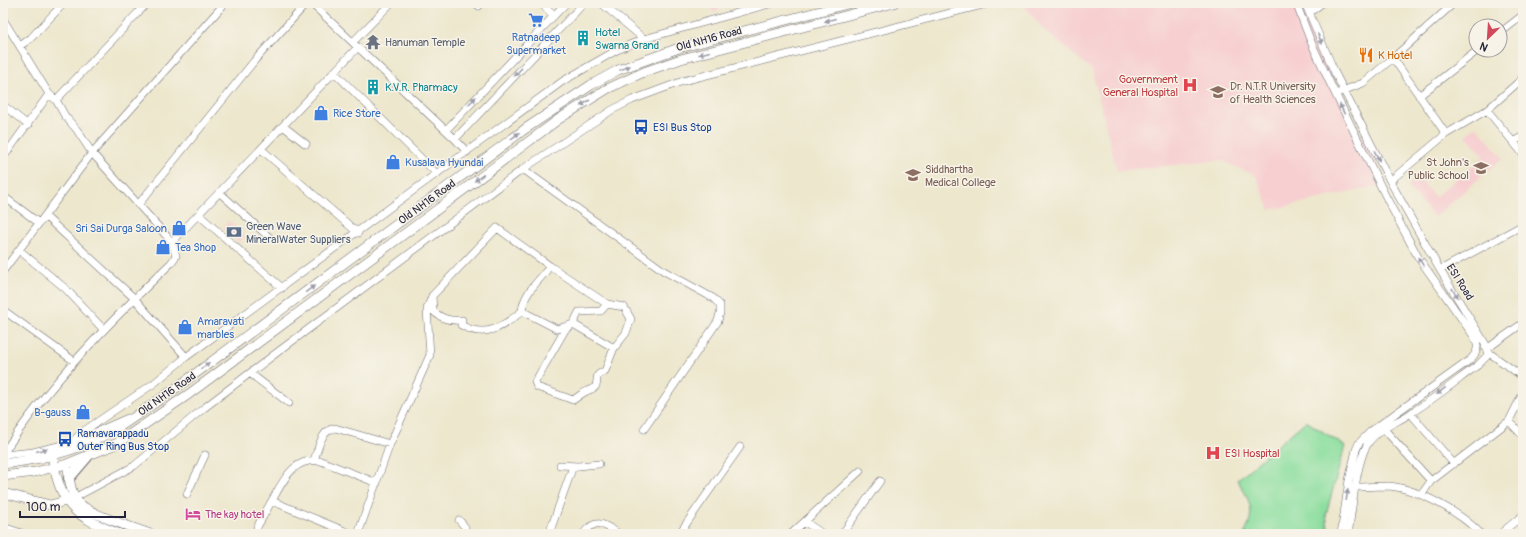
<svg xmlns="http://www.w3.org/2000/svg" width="1526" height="537" font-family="Pangolin,sans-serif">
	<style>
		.built { fill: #f7cfd1 }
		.green { fill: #8bde9f; stroke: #56806d }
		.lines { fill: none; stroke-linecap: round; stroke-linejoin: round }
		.minor-casing { stroke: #69676e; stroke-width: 8 }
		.major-casing { stroke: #69676e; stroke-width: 10 }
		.highway-casing { stroke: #69676e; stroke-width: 12 }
		.minor { stroke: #fff; stroke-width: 7 }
		.major { stroke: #fff; stroke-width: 9 }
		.highway { stroke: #fff; stroke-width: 10 }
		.oneway { fill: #9c9ca7 }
		.labels { text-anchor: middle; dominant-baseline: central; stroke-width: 3; stroke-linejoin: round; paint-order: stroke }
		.culture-label { font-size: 11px; fill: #0d838f; stroke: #f7f3e8; text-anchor: start }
		.shop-label { font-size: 11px; fill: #366cbe; stroke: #f7f3e8; text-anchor: start }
		.street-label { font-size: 11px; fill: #22223b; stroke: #f7f3e8 }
		.worship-label { font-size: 11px; fill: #5b616d; stroke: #f7f3e8; text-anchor: start }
		.food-label { font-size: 11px; fill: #c56008; stroke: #f7f3e8; text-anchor: start }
		.health-label { font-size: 11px; fill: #be3a42; stroke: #f7f3e8; text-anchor: end }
		.education-label { font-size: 11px; fill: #785e54; stroke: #f7f3e8; text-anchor: start }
		.transit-label { font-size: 11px; fill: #164399; stroke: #f7f3e8; text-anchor: start }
		.service-label { font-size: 11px; fill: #4e5e75; stroke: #f7f3e8; text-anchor: start }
		.hotel-label { font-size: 11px; fill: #b23c85; stroke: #f7f3e8; text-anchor: start }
	</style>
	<rect width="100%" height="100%" fill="#f7f3e8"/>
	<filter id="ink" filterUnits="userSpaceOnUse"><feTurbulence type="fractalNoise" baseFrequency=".025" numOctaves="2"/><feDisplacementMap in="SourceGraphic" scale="8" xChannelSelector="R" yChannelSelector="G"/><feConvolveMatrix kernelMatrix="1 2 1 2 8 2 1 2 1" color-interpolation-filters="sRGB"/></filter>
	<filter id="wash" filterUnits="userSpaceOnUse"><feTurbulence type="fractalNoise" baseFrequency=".012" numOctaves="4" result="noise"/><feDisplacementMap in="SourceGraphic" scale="16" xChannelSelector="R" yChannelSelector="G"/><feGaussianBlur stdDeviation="0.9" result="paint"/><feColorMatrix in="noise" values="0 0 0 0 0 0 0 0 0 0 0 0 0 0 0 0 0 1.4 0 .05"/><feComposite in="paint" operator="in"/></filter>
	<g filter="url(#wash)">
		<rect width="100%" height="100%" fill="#ede7cd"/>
		<!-- built -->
		<path class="built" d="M707 3H727L714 13Z
			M1022 3H1299L1314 39 1350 115 1387 184 1270 210 1256 176 1221 160 1117 171 1092 70 1043 29Z
			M1476 126 1503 158 1434 217 1407 186 1418 177 1435 197 1484 156 1466 135Z
			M229 221 245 236 239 243 223 228Z"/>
		<!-- green -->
		<path class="green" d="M1306 421 1345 446 1326 514 1329 534H1244C1257 514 1249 497 1237 480Z"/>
	</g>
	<g filter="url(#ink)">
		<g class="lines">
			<!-- minor casing -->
			<g class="minor-casing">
				<path id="minor" d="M311 3 455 139 467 152
					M475 3 479 6
					M541 3 554 16
					M601 3 644 39
					M1296 3 1311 42 1330 83 1387 199 1418 257 1473 335C1479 345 1479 351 1470 360L1371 431 1359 443 1356 450 1349 480 1341 534
					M1305 3 1335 73 1390 181 1440 270 1488 348 1487 356 1478 365C1456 381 1434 399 1411 413 1397 423 1376 429 1367 445 1356 463 1352 512 1348 534
					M1309 13 1322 3
					M3 19 49 94 56 100 65 116 77 130 92 153 172 242 176 256 171 263C110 322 49 383 3 454
					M1500 33 1523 15
					M353 42 391 3
					M20 46 31 38 64 3
					M1393 58 1446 134
					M334 72 437 174
					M1340 92 1363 83 1393 58 1454 3
					M1419 96 1478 50
					M56 100 147 3
					M3 105 28 125
					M1487 110 1523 154
					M283 126 306 144
					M446 130 566 3
					M455 139 584 3
					M1513 142 1523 136
					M261 149 358 233
					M3 158 49 94
					M523 169 664 271 713 298 720 305V313L718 321 644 429
					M1390 181 1446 134 1487 110 1523 78
					M220 193 270 238
					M3 196 39 223 46 217 134 298 186 357
					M138 205 255 60 307 3
					M199 215 282 288
					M172 242 358 47
					M19 250 66 289 103 329
					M1440 270 1523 225
					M3 271 92 153 225 3
					M607 304 624 307 631 319 626 333 614 348 573 324 565 330 535 382 537 387 573 400C578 397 582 393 587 391 589 390 592 389 594 388 601 383 591 375 605 371L614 348
					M3 310 74 361
					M522 311 557 329 573 324 579 312 601 311 607 304 550 266
					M1485 347 1488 348 1523 323
					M1488 352 1523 377
					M251 374 289 403
					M1411 414 1454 464
					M1509 421 1523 436
					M1384 429 1431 481 1509 421 1523 393
					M71 443 81 433 153 384 186 357 563 81 617 50 644 39 773 3
					M3 455 33 452 71 443 128 418
					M314 460C319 448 320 431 335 428L390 444
					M560 465 578 466
					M1355 487C1366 487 1378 486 1389 486 1419 489 1461 513 1481 534
					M187 494 205 455
					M1421 495 1431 481
					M72 499 134 466 204 408 275 354 523 169 612 110 632 100 683 81 990 3
					M272 501 352 534
					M459 520 465 527
					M805 522 823 534
					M257 534V527C263 517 268 507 274 497 285 477 295 457 321 461L377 483
					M358 534 390 444 430 355 427 309 432 296 497 228 550 266C539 282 524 291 522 311 503 327 485 339 461 325L462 320C449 321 442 319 433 311L432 296
					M549 534 572 469 578 466 599 464
					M583 534C596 517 604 524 619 534
					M679 534 740 447
					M791 534 860 471
					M842 534 880 481
					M1500 534 1523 515"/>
			</g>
			<!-- major casing -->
			<g class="major-casing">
				<path id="major" d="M53 461C62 509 77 517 120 534
					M3 464C32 460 62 455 89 443 119 430 145 409 172 391L525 129 591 85 618 70 679 48 851 3
					M68 471C70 482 71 495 79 503 90 515 134 528 151 534
					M3 476 35 472 67 464 116 444 189 394 559 119 607 89 644 72 681 59 894 3
					M3 493 50 505 66 501
					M3 528 21 534"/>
			</g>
			<!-- highway casing -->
			<g class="highway-casing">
				<path id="highway" d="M69 478 87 457"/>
			</g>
			<!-- minor -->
			<use href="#minor" class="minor"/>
			<!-- major -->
			<use href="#major" class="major"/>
			<!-- highway -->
			<use href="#highway" class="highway"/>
		</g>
		<!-- one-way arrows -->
		<defs><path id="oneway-solid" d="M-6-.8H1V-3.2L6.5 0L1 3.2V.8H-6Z"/></defs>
		<g class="oneway">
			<use href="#oneway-solid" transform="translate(830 20) rotate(165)"/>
			<use href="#oneway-solid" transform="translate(1320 39) rotate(66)"/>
			<use href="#oneway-solid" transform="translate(704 53) rotate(165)"/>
			<use href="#oneway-solid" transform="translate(625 68) rotate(-22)"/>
			<use href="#oneway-solid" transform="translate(518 72) rotate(134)"/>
			<use href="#oneway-solid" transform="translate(472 101) rotate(-46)"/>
			<use href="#oneway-solid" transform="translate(585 103) rotate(148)"/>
			<use href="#oneway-solid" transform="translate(1342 109) rotate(-116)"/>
			<use href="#oneway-solid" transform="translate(515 136) rotate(-37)"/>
			<use href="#oneway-solid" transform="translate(1377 156) rotate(63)"/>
			<use href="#oneway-solid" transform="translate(479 178) rotate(144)"/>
			<use href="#oneway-solid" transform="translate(1421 262) rotate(-123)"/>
			<use href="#oneway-solid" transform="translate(310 289) rotate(-36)"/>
			<use href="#oneway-solid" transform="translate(1455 293) rotate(57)"/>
			<use href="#oneway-solid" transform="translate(205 366) rotate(-37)"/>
			<use href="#oneway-solid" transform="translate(1441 391) rotate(142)"/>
			<use href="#oneway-solid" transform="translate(42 450) rotate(-15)"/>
			<use href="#oneway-solid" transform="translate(1347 495) rotate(-81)"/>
		</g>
	</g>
	<!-- icons -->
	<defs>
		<g id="supermarket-bare" transform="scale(1.2)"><path d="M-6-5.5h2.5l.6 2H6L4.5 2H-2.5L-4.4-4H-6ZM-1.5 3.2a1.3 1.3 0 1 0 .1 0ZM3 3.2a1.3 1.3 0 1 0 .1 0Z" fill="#3f7fe0" stroke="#f7f3e8" stroke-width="2.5" paint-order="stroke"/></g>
		<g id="building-bare" transform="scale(1.2)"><path d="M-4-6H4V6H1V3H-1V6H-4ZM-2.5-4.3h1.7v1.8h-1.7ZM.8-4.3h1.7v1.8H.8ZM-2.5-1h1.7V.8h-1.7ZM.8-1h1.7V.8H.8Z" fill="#0f9aa8" stroke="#f7f3e8" stroke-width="2.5" paint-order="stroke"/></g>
		<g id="temple-bare" transform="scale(1.2)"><path d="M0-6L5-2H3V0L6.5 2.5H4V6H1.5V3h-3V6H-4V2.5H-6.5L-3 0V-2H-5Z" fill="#6b7280" stroke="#f7f3e8" stroke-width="2.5" paint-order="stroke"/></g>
		<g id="restaurant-bare" transform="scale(1.2)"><path d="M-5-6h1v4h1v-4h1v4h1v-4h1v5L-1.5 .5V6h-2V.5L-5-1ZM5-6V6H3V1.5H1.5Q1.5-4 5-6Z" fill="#e8710a" stroke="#f7f3e8" stroke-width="2.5" paint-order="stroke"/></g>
		<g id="hospital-bare" transform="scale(1.2)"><path d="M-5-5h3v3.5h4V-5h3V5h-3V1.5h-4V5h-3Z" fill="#e0444e" stroke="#f7f3e8" stroke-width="2.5" paint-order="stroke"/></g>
		<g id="university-bare" transform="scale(1.2)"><path d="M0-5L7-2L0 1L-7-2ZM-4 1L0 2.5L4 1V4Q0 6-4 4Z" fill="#8d6e63" stroke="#f7f3e8" stroke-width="2.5" paint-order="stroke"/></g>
		<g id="shop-bare" transform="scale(1.2)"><path d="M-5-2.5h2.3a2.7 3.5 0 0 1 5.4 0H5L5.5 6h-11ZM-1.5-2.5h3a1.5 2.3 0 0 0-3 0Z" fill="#3f7fe0" stroke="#f7f3e8" stroke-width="2.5" paint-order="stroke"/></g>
		<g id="bus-bare" transform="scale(1.2)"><path d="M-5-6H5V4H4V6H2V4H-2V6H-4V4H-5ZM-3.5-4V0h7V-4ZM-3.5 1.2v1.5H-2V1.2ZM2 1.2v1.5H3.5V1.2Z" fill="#1a4fb4" stroke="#f7f3e8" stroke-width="2.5" paint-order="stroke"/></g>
		<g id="school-bare" transform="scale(1.2)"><path d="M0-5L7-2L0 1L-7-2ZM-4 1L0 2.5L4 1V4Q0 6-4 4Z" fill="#8d6e63" stroke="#f7f3e8" stroke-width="2.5" paint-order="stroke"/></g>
		<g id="bank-bare" transform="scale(1.2)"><path d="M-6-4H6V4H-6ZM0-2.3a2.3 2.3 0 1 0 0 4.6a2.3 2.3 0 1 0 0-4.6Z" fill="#5c6f8a" stroke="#f7f3e8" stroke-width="2.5" paint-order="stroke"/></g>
		<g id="hotel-bare" transform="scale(1.2)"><path d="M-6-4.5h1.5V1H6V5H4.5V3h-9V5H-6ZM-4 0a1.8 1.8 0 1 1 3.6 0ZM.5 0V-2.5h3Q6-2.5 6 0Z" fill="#d1479c" stroke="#f7f3e8" stroke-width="2.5" paint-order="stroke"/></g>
	</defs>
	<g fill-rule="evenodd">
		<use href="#supermarket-bare" x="536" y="20"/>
		<use href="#building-bare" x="583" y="38"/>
		<use href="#temple-bare" x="373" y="42"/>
		<use href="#restaurant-bare" x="1366" y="55"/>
		<use href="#hospital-bare" x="1190" y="85"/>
		<use href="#building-bare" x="373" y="87"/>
		<use href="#university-bare" x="1218" y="92"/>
		<use href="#shop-bare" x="321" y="113"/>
		<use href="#bus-bare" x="641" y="127"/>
		<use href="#shop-bare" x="393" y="162"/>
		<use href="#school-bare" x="1481" y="168"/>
		<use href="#university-bare" x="913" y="175"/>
		<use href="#shop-bare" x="179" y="228"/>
		<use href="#bank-bare" x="234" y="232"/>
		<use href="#shop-bare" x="163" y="247"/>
		<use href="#shop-bare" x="185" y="327"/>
		<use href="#shop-bare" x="83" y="412"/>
		<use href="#bus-bare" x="65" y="439"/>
		<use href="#hospital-bare" x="1213" y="453"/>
		<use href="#hotel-bare" x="193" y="514"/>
	</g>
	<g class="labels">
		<!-- culture labels -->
		<g class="culture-label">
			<text x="595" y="32">Hotel<tspan x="595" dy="13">Swarna Grand</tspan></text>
			<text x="385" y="87">K.V.R. Pharmacy</text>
		</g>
		<!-- shop labels -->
		<g class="shop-label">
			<text x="536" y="37" text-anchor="middle">Ratnadeep<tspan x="536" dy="13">Supermarket</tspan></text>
			<text x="333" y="113">Rice Store</text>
			<text x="405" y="162">Kusalava Hyundai</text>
			<text x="167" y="228" text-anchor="end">Sri Sai Durga Saloon</text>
			<text x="175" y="247">Tea Shop</text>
			<text x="197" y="321">Amaravati<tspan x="197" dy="13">marbles</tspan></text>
			<text x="71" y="412" text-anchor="end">B-gauss</text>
		</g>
		<!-- street labels -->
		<g class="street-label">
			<text transform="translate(709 39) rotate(-15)">Old NH16 Road</text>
			<text transform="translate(427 202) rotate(-36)">Old NH16 Road</text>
			<text transform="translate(1460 282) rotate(58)">ESI Road</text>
			<text transform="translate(167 394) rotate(-35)">Old NH16 Road</text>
		</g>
		<!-- worship labels -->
		<g class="worship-label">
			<text x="385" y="42">Hanuman Temple</text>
		</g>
		<!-- food labels -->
		<g class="food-label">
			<text x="1378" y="55">K Hotel</text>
		</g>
		<!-- health labels -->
		<g class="health-label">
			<text x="1178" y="79">Government<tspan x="1178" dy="13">General Hospital</tspan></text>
			<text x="1225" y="453" text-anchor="start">ESI Hospital</text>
		</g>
		<!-- education labels -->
		<g class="education-label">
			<text x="1230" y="86">Dr. N.T.R University<tspan x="1230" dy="13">of Health Sciences</tspan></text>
			<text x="1469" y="162" text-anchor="end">St John's<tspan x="1469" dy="13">Public School</tspan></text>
			<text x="925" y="169">Siddhartha<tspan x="925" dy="13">Medical College</tspan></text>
		</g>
		<!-- transit labels -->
		<g class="transit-label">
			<text x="653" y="127">ESI Bus Stop</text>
			<text x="77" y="433">Ramavarappadu<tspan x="77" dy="13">Outer Ring Bus Stop</tspan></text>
		</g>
		<!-- service labels -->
		<g class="service-label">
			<text x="246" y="226">Green Wave<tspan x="246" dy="13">MineralWater Suppliers</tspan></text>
		</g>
		<!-- hotel labels -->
		<g class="hotel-label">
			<text x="205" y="514">The kay hotel</text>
		</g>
	</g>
	<!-- margin -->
	<rect width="1526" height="537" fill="none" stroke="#f7f3e8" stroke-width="16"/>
	<!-- north arrow -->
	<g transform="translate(1488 38) rotate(205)"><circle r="19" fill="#f7f3e8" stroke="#a29fa3"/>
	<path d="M0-3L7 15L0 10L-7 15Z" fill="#d1495b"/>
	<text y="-6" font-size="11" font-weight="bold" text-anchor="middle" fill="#22223b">N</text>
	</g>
	<!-- scale -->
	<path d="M20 511v6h105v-6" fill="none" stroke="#22223b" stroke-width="2"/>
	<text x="26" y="511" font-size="12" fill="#22223b" stroke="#f7f3e8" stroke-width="3" paint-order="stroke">100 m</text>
</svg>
